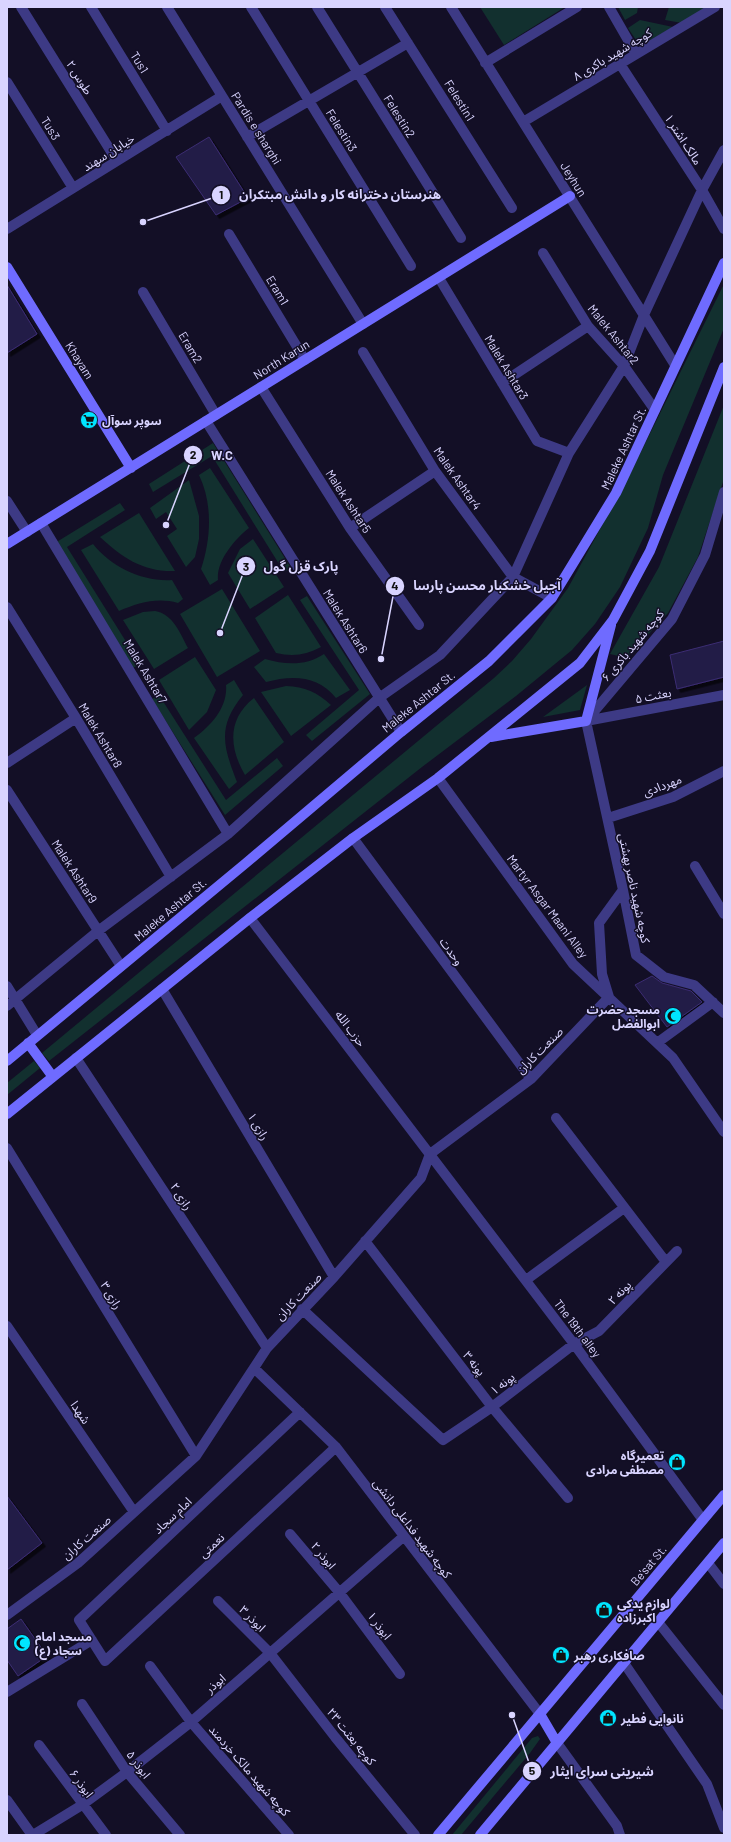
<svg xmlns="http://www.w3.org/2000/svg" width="731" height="1842" font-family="Barlow,'Noto Sans Arabic',sans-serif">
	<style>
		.green { fill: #12302f }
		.building { fill: #241b47; stroke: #3b2d73; filter: url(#shadow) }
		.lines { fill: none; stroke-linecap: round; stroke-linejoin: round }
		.street { stroke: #3d3a85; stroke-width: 10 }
		.secondary { stroke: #6f6bff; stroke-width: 10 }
		.labels { text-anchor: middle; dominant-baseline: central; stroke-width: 3; stroke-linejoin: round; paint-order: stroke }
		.street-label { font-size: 12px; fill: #d9d4ff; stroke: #130f26 }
		.poi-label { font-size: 12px; font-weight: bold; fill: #d9d4ff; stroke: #130f26; text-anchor: start }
		.leader { fill: none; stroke: #d9d4ff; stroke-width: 1.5 }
		.callout-dot { fill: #d9d4ff; stroke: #130f26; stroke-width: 1.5 }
		.mark-label { font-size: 12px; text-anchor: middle; font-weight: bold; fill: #111 }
		.callout-label { font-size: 13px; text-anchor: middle; font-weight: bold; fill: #d9d4ff; stroke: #130f26; stroke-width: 3; stroke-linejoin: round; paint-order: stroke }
	</style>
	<defs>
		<filter id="shadow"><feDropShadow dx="3.5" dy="3.5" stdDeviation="0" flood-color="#0009"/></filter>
	</defs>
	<rect width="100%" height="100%" fill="#130f26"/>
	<!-- green -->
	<path class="green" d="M480 7H565L504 45Z
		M618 7H638L637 13 625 20Z
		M669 7H709L682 23 665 20Z
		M640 20 673 27 640 46 628 28Z
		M724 284V328L663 475 648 528 620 587 595 624 572 650 516 696 422 767 49 1061 42 1053 494 678 512 661 531 639 568 588 630 474Z
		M724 405V479L698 557 668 613 627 658 610 654 659 567Z
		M213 443 291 568 284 572 212 456 153 492 149 484Z
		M210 468 249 528C235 539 216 561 218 580L210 585 201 569C211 539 213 504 199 475Z
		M189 480 199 516V539L195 557 186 567 167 536 177 529 166 512 156 519 150 508Z
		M120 503 125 510 67 547 140 664 133 668 55 543Z
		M139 513 175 571C143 572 123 558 100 537Z
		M253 539 284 587 250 609 228 573 240 549Z
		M93 544C111 567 143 582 172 580L183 599 178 603C157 597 138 603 119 611L81 550Z
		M222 589 260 651 217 677 180 614Z
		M288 595 321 647C306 655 293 657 276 653L255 618Z
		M307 596 370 694 312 741 306 735 359 690 300 600Z
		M155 611C173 614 180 633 188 648L154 669 123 620 143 612Z
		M324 654 350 690 336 698C318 675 292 675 266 682L254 667 265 659C286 665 306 666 324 654Z
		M195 657 216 690 207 712 189 730 159 680Z
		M234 680 243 695C217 727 223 746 237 782L229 789 194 738C211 726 228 707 226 685Z
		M587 685 580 710 543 717Z
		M286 686C305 687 317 692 331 705L291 736 261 692Z
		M159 695 226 800 277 758 283 766 225 815 152 699Z
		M254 698 284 742 245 775C229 748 227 719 254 698Z
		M34 1061 40 1068 7 1095V1083Z
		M538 1736 540 1739 530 1753 461 1835H452L532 1738Z"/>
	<!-- building -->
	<path class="building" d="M209 137 248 198 216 215 176 157Z
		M7 285 37 334 7 353Z
		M724 641V677L677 689 670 655Z
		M652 976 662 983 691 991 702 1002 667 1027 635 985Z
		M7 1496 42 1543 7 1570Z
		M21 1619 47 1656 18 1676 7 1660V1629Z"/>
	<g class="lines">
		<!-- street -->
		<path class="street" d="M21 7 117 161
			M91 7 167 131
			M167 7 363 324
			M251 7 411 266
			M317 7 461 238
			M385 7 512 208
			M451 7 675 365
			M609 7 636 54
			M485 63 577 7
			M620 64 702 190 724 229
			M7 82 73 188
			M523 122 715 7
			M247 137 408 43
			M7 229 222 96
			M229 234 305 360
			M543 253 588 326 624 366 655 410
			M439 278 537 441 569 453
			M143 292 216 415
			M363 352 435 471 513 577 552 598
			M502 383 588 326
			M261 387 350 528 419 625
			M206 421 401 732
			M7 501 27 532
			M41 523 228 834
			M350 528 435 471
			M7 607 76 718 171 877
			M586 721 623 890 636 955 664 977 694 985 724 1013
			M586 721 672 619 705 555 724 492
			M586 721 724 695
			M7 763 76 718
			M438 778 573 964 673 1058 724 1132
			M7 790 121 966
			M608 818 673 797 724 771
			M353 838 531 1079
			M695 866 724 914
			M250 918 574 1344 703 1520
			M7 986 37 1035
			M162 989 334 1277
			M7 1006 98 931 228 834 379 698 440 655 513 577 569 453 624 366 644 315 702 190 724 150
			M657 1043 713 1002
			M76 1058 267 1348
			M556 1118 666 1262
			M7 1148 196 1456
			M365 1241 492 1407 568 1498
			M526 1280 624 1208
			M302 1309 443 1440 492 1407 574 1344 599 1331 677 1251
			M7 1326 134 1512
			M254 1368 336 1447 540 1714
			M300 1412 79 1620 105 1661 336 1447
			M290 1534 339 1592 400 1674
			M708 1563 724 1584
			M218 1601 270 1653 335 1737 415 1835
			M7 1615 78 1563 196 1456 267 1348 334 1277 421 1178 430 1154 531 1079 609 997 602 974 599 923 623 890
			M658 1622 724 1705
			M624 1663 707 1784 724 1828
			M150 1666 191 1722 289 1835
			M7 1692 92 1640
			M82 1704 127 1772 180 1835
			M557 1743 617 1826 620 1835
			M39 1745 106 1835
			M7 1800 32 1835
			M33 1835 82 1805 127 1772 191 1722 403 1537"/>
		<!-- secondary -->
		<path class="secondary" d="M7 267 131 468
			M7 544 570 196
			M491 737 586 721 611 625
			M28 1043 53 1077
			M7 1061 246 863 401 732 489 661 552 598 616 493 724 263
			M7 1114 250 918 353 838 438 778 580 663 613 620 650 551 724 367
			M540 1714 557 1743
			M438 1835 724 1495
			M480 1835 724 1543"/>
	</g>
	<!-- icons -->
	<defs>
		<g id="supermarket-disc" transform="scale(0.9)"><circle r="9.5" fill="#00e5ff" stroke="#130f26"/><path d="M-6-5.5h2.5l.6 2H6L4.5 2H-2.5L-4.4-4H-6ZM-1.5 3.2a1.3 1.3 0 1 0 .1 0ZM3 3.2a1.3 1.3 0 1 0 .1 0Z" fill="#111"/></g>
		<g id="mosque-disc" transform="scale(0.9)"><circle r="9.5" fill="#00e5ff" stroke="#130f26"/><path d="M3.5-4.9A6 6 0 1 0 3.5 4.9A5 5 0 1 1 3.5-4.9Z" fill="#111"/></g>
		<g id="shop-disc" transform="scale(0.9)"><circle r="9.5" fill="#00e5ff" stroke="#130f26"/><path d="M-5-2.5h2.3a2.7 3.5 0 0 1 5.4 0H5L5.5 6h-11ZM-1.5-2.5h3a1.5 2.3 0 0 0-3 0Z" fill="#111"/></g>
	</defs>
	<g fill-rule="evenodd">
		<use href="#supermarket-disc" x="89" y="420"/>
		<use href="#mosque-disc" x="673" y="1016"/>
		<use href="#shop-disc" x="677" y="1462"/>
		<use href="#shop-disc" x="604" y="1610"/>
		<use href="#mosque-disc" x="22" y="1643"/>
		<use href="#shop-disc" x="561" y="1655"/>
		<use href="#shop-disc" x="608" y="1718"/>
	</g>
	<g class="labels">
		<!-- street labels -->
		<g class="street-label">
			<text transform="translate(612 54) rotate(-31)">کوچه شهید باکری ۸</text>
			<text transform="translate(140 62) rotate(58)">Tus1</text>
			<text transform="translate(80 77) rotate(58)">طوس ۲</text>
			<text transform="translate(460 100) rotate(58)">Felestin1</text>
			<text transform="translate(400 116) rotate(58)">Felestin2</text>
			<text transform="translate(51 128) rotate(58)">Tus3</text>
			<text transform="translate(257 128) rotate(58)">Pardis e sharghi</text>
			<text transform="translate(342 130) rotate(58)">Felestin3</text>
			<text transform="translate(684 139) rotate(57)">مالک اشتر ۱</text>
			<text transform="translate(108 152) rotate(-32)">خیابان سهند</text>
			<text transform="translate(574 179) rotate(58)">Jeyhun</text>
			<text transform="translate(278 290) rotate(59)">Eram1</text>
			<text transform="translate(614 334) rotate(51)">Malek Ashtar2</text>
			<text transform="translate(191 347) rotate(59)">Eram2</text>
			<text transform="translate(281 359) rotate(-32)">North Karun</text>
			<text transform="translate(80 360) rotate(58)">Khayam</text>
			<text transform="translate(507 367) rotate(59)">Malek Ashtar3</text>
			<text transform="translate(623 448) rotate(-65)">Maleke Ashtar St.</text>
			<text transform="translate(458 478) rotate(55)">Malek Ashtar4</text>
			<text transform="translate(349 501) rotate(57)">Malek Ashtar5</text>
			<text transform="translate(346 621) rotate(58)">Malek Ashtar6</text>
			<text transform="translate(632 645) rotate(-50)">کوچه شهید باکری ۶</text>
			<text transform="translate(146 671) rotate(59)">Malek Ashtar7</text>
			<text transform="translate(653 695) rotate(-11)">بعثت ۵</text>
			<text transform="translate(418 701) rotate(-39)">Maleke Ashtar St.</text>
			<text transform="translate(101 735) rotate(59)">Malek Ashtar8</text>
			<text transform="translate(662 785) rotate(-21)">مهردادی</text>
			<text transform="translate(75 871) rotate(57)">Malek Ashtar9</text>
			<text transform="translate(635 888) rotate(78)">کوچه شهید ناصر بهشتی</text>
			<text transform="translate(548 906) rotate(53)">Martyr Asgar Maani Alley</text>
			<text transform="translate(170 909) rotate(-40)">Maleke Ashtar St.</text>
			<text transform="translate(452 951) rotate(54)">وحدت</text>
			<text transform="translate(351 1028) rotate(53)">حزب الله</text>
			<text transform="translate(539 1050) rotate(-45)">صنعت کاران</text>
			<text transform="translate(259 1126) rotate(59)">رازی ۱</text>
			<text transform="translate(182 1196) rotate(57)">رازی ۲</text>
			<text transform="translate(619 1292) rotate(-46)">پونه ۲</text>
			<text transform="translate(112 1295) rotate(59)">رازی ۳</text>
			<text transform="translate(298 1296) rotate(-46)">صنعت کاران</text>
			<text transform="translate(578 1328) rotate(53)">The 19th alley</text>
			<text transform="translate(475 1363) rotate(52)">پونه ۳</text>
			<text transform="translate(502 1383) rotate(-38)">پونه ۱</text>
			<text transform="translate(81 1412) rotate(56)">شهدا</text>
			<text transform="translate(172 1515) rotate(-43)">امام سجاد</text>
			<text transform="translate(413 1528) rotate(53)">کوچه شهید فداعلی دانشی</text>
			<text transform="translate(86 1537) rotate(-41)">صنعت کاران</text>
			<text transform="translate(211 1545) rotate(-43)">نعمتی</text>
			<text transform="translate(324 1555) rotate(50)">ابوذر ۲</text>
			<text transform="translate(648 1565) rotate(-50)">Be'sat St.</text>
			<text transform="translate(253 1618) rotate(45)">ابوذر ۳</text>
			<text transform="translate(380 1625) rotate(53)">ابوذر ۱</text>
			<text transform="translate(215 1683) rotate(-41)">ابوذر</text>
			<text transform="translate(352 1736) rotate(51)">کوچه بعثت ۲۳</text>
			<text transform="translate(139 1764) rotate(53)">ابوذر ۵</text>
			<text transform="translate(250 1770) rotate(49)">کوچه شهید مالک خردمند</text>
			<text transform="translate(82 1783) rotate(54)">ابوذر ۶</text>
		</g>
		<!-- poi labels -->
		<g class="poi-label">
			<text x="102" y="420">سوپر سوآل</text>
			<text x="660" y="1009" text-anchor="end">مسجد حضرت<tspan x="660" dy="14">ابوالفضل</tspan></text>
			<text x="664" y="1455" text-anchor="end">تعمیرگاه<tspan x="664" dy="14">مصطفی مرادی</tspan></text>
			<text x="617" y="1603">لوازم یدکی<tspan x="617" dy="14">اکبرزاده</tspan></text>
			<text x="35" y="1636">مسجد امام<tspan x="35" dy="14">سجاد (ع)</tspan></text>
			<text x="574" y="1655">صافکاری رهبر</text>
			<text x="621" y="1718">نانوایی فطیر</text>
		</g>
	</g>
	<!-- callouts -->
	<path class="leader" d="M143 222L221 195M166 525L193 455M220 633L246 566M381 659L395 586M512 1715L532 1771"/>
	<g class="callout-dot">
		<circle cx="143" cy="222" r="4"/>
		<circle cx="166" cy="525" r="4"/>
		<circle cx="220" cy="633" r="4"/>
		<circle cx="381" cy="659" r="4"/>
		<circle cx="512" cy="1715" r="4"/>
		<circle cx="221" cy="195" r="10"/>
		<circle cx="193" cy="455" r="10"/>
		<circle cx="246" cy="566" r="10"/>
		<circle cx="395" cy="586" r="10"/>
		<circle cx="532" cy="1771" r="10"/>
	</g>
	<g class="mark-label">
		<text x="221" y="199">1</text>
		<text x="193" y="459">2</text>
		<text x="246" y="571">3</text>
		<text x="395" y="590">4</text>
		<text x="532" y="1775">5</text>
	</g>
	<g class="callout-label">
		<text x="340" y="199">هنرستان دخترانه کار و دانش مبتکران</text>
		<text x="222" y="460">W.C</text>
		<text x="301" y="571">پارک قزل گول</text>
		<text x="487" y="590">آجیل خشکبار محسن پارسا</text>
		<text x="602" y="1776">شیرینی ‌سرای ایثار</text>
	</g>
	<!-- border -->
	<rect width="731" height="1842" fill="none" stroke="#d9d4ff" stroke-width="16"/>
</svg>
